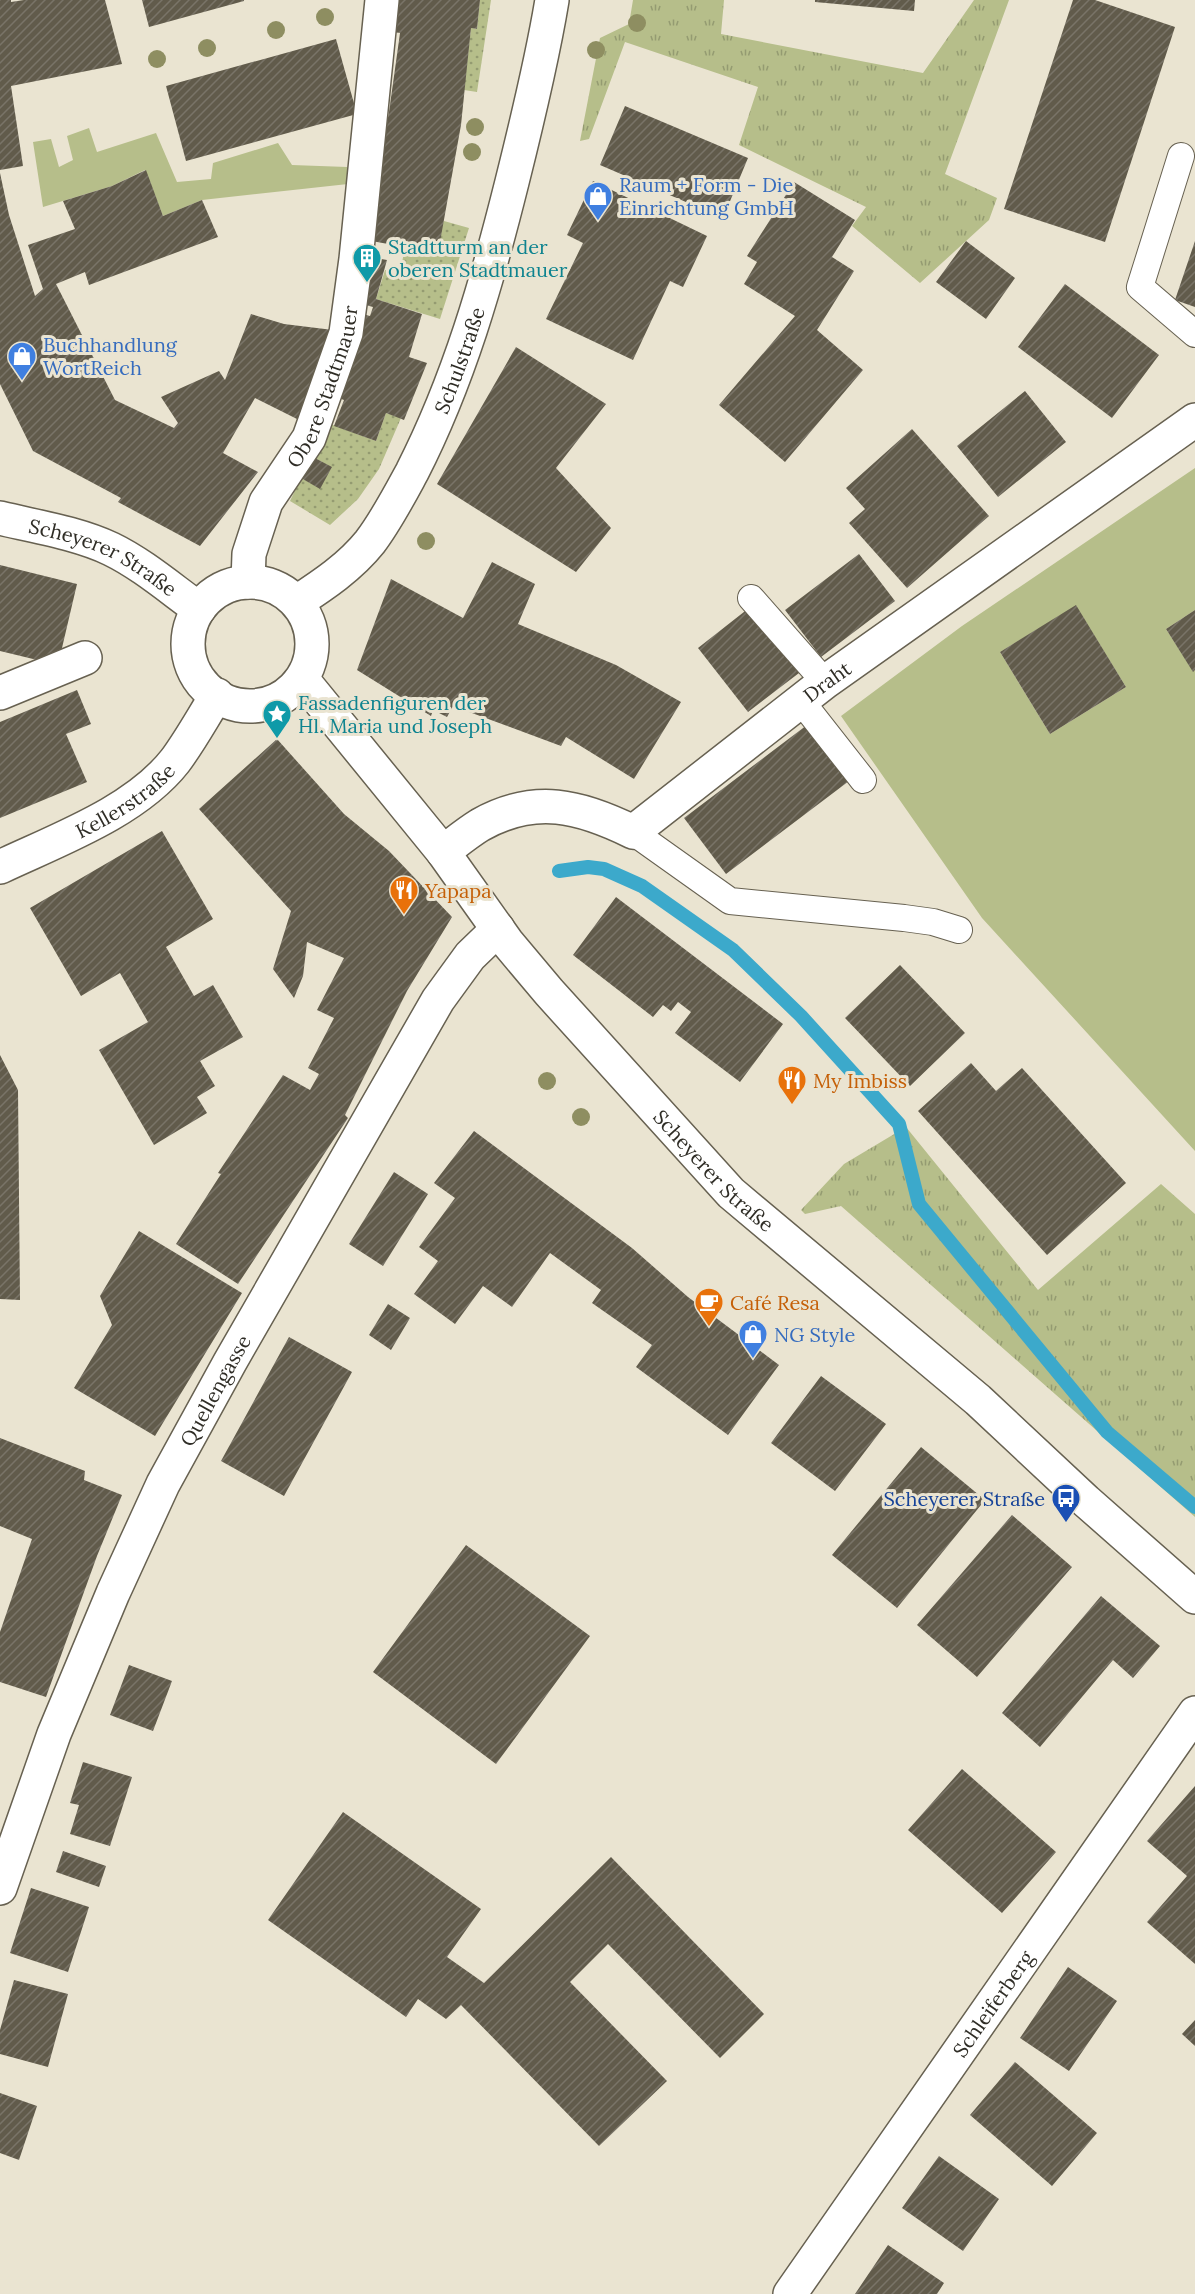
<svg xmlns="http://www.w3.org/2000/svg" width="1195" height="2294" font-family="Lora,serif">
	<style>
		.grass { fill: #b6be8a; fill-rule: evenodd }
		.park { fill: url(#park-tufts) }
		.garden { fill: url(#garden-dots) }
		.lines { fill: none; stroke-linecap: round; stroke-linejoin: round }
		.stream { stroke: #3ca9cb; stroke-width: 14 }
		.building { fill: url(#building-hatch) }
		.lane-casing { stroke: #676151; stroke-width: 28 }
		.street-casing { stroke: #676151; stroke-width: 36 }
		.secondary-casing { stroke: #676151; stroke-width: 36 }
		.lane { stroke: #fff; stroke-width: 26 }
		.street { stroke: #fff; stroke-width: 33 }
		.secondary { stroke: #fff; stroke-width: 33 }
		.tree { fill: #8e8e61 }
		.labels { text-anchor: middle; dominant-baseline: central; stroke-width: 6; stroke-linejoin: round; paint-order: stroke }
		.shop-label { font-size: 20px; fill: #366cbe; stroke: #eae4d1; text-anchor: start }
		.culture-label { font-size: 20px; fill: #0d838f; stroke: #eae4d1; text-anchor: start }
		.street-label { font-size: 20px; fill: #2f2d26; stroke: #eae4d1 }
		.food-label { font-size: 20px; fill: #c56008; stroke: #eae4d1; text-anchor: start }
		.transit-label { font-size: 20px; fill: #164399; stroke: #eae4d1; text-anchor: end }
	</style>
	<defs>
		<pattern id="park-tufts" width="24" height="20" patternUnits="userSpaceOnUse" patternTransform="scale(1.5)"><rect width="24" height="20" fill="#b6be8a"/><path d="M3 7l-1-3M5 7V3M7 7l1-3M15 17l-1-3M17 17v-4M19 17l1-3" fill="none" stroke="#949b71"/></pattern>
		<pattern id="garden-dots" width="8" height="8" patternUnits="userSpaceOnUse" patternTransform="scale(1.5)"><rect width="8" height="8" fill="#b6be8a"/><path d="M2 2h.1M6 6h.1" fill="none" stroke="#949b71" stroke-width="1.8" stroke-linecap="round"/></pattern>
		<pattern id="building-hatch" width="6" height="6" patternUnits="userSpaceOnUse" patternTransform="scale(1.5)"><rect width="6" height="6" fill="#615b4b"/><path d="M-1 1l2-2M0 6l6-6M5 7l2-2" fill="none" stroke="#797468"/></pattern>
	</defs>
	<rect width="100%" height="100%" fill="#eae4d1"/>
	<!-- grass -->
	<path class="grass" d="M89 128 97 152 156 133 177 182 211 179 213 163 278 143 292 165 347 167 348 184 202 200 163 216 145 170 112 186 43 207 33 142 51 139 59 167 73 160 67 136Z
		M1195 468V610L1166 629 1193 671 1195 670V1151L982 918 841 716 962 626ZM1076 606 1126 687 1050 734 1000 652Z"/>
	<!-- park -->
	<path class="park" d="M633 0H724L721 34 923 73 974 0H1009L945 174 997 198 989 220 920 283 852 226 866 207 739 145 758 87 625 42 589 139 580 141 600 38 629 24Z
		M906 1127 1038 1290 1161 1184 1195 1214V1517L841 1206 805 1214 801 1210 844 1164Z"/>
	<!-- garden -->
	<path class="garden" d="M480 0H491L477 92 464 90 471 28 477 29Z
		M444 221 469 228 440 319 376 299 385 270 400 273 405 247Z
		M386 413 401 418 379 469 358 499 330 525 290 501 301 478 320 488 331 467 313 457 325 422 376 441Z"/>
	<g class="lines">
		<!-- stream -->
		<path class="stream" d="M559 871 588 867 604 869 642 886 733 950 801 1016 899 1124 919 1204 1107 1432 1195 1507"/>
	</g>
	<!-- building -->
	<path class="building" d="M0 0H11V2L24 0H105L122 64 11 86 23 166 0 170Z
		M142 0H244V1L149 27Z
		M389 0H480L477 29 471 28 461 125 438 253 366 240 389 112 400 33 386 31Z
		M815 0H915L914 11 815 2Z
		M1073 0H1095L1175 27 1105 242 1004 209Z
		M336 39 357 114 186 161 166 86Z
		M625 106 748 158 723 218 600 165Z
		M146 170 163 216 202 200 218 237 89 285 85 272 56 284 115 400 174 428 178 423 161 397 219 371 225 380 251 314 284 324 333 330 299 420 255 398 223 453 258 472 200 546 118 502 121 498 33 451 0 384V173L9 215 35 296 43 289 28 245 75 229 63 201 112 186Z
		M593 181 707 236 683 287 670 281 633 360 546 319 583 243 567 235Z
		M794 182 855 220 832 257 854 271 817 330 863 370 785 462 719 405 795 316 744 284 757 262 747 256Z
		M966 241 1015 278 986 319 936 282Z
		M1195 241V307L1175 300Z
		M358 255 387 260 376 299 422 314 409 357 427 363 404 420 386 413 376 441 334 426 344 400 331 395 355 312 370 316 373 307 351 301Z
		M1065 284 1159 355 1112 418 1018 347Z
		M516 347 606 404 556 468 611 528 576 572 437 484Z
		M1025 391 1066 442 998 497 957 446Z
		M912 429 989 516 907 588 849 523 865 509 846 488Z
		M313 457 332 467 320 489 301 478Z
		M859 554 895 601 821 657 785 610Z
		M492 562 535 584 518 624 616 665 681 702 634 779 566 737 561 746 453 706 447 717 433 710 431 716 357 670 391 579 463 618Z
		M0 565 77 584 58 665 0 651Z
		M1076 605 1126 687 1050 734 1000 652Z
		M749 608 799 673 748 712 698 648Z
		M1195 610V670L1193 672 1166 629Z
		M77 690 91 724 66 734 87 782 0 818V722Z
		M807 725 849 781 726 874 684 818Z
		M277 739 344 814 389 851 452 917 407 991 345 1115 348 1118 238 1284 176 1244 221 1174 218 1173 283 1075 310 1090 319 1074 308 1068 334 1018 317 1010 344 958 307 942 303 976 294 998 273 969 291 911 199 809Z
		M162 831 213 919 166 947 194 996 213 985 243 1037 200 1061 215 1086 197 1097 207 1113 154 1145 99 1050 148 1022 120 973 81 996 30 908Z
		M616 897 783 1024 740 1082 675 1033 691 1012 678 1002 671 1011 663 1005 653 1017 573 955Z
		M900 965 965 1033 910 1086 845 1018Z
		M0 1055 18 1090 20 1300 0 1299Z
		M971 1063 996 1091 1022 1068 1126 1183 1047 1255 918 1111Z
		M474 1131 632 1248 688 1297 779 1365 728 1435 636 1367 652 1345 592 1303 601 1290 550 1253 512 1307 483 1286 455 1324 414 1294 438 1261 419 1247 455 1198 434 1183Z
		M394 1172 428 1194 383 1266 349 1244Z
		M139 1231 242 1293 155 1436 74 1388 112 1325 100 1296Z
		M388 1304 410 1318 391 1350 369 1335Z
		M289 1337 352 1372 284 1496 221 1461Z
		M821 1376 886 1424 835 1491 771 1443Z
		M0 1438 85 1471 84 1480 122 1495 97 1556 46 1697 0 1682V1632L32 1539 0 1526Z
		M921 1447 985 1500 897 1608 832 1555Z
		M1012 1515 1072 1567 977 1677 917 1625Z
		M466 1545 590 1636 496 1764 373 1672Z
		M1101 1596 1160 1646 1133 1678 1113 1660 1040 1747 1002 1713Z
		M129 1665 172 1681 153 1731 110 1715Z
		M83 1762 132 1777 110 1846 70 1834 79 1805 70 1803Z
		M962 1769 1056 1852 1002 1913 908 1830Z
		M1195 1786V1964L1147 1922 1187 1876 1147 1841Z
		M343 1812 481 1909 447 1957 484 1983 611 1857 764 2014 720 2058 608 1944 570 1982 667 2081 599 2146 461 2005 446 2019 418 1999 406 2017 268 1920Z
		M63 1851 106 1866 99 1887 56 1872Z
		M31 1888 89 1907 68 1972 10 1953Z
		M1068 1967 1117 2001 1069 2071 1020 2038Z
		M14 1980 68 1994 48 2067 0 2054V2030Z
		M1195 2020V2046L1182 2034Z
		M1015 2062 1097 2133 1052 2186 970 2115Z
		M0 2093 37 2106 19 2160 0 2153Z
		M939 2156 999 2199 963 2251 902 2208Z
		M888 2245 944 2283 937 2294H855Z"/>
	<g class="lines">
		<!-- lane casing -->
		<g class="lane-casing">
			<path id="lane" d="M1181 156 1140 287 1195 334
				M751 598 825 682
				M801 701 863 780
				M633 832 730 901 904 918 933 922 959 930"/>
		</g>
		<!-- street casing -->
		<g class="street-casing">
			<g id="street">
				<path id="s1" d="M0 518C37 527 77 533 111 549 142 564 171 589 199 609"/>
				<path id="s2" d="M248 582 249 554 266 502 309 438 346 333 356 259 382 0"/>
				<path d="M0 693 85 658"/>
				<path id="s3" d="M443 852C455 843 467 833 480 825 535 794 580 806 633 832L825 682 1195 420"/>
				<path id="s4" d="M0 1888 54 1734 113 1593 163 1484 230 1362 438 1000 470 956 498 929"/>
				<path id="s5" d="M790 2294 1195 1713"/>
			</g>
		</g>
		<!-- secondary casing -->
		<g class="secondary-casing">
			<g id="secondary">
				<circle cx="250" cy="644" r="62"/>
				<path id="s6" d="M297 602C323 585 350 567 370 542 386 521 399 496 412 472 459 380 487 282 512 182 527 122 542 61 552 0"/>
				<path id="s7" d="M302 679 443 852 507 942 549 992 731 1193 978 1400 1086 1501 1195 1597"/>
				<path id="s8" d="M0 867C57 840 135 812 175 761 190 741 203 717 217 695"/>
			</g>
		</g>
		<!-- lane -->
		<use href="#lane" class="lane"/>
		<!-- street -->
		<use href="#street" class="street"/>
		<!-- secondary -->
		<use href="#secondary" class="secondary"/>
	</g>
	<!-- trees -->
	<g class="tree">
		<circle cx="325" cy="17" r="9"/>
		<circle cx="637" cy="23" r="9"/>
		<circle cx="276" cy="30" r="9"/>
		<circle cx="207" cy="48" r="9"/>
		<circle cx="596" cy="50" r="9"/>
		<circle cx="157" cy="59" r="9"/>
		<circle cx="475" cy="127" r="9"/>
		<circle cx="472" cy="152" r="9"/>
		<circle cx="426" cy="541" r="9"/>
		<circle cx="547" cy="1081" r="9"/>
		<circle cx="581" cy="1117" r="9"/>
	</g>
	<!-- icons -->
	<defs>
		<g id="shop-pin" transform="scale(1.5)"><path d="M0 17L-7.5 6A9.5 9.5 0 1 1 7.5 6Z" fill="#3f7fe0" stroke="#eae4d1"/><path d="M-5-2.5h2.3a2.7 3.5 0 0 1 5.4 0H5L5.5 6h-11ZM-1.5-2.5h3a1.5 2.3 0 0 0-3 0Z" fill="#fff"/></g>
		<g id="building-pin" transform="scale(1.5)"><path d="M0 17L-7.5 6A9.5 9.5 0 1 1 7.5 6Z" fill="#0f9aa8" stroke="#eae4d1"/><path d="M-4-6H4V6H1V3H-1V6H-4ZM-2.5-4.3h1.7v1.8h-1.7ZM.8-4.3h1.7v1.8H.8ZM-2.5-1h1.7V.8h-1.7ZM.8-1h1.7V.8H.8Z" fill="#fff"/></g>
		<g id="sight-pin" transform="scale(1.5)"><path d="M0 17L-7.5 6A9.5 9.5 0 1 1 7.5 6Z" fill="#0f9aa8" stroke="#eae4d1"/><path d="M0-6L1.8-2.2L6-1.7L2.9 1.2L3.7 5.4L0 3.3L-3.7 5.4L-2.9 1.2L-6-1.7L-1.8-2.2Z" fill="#fff"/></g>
		<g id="restaurant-pin" transform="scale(1.5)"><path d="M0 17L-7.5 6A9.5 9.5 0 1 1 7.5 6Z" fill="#e8710a" stroke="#eae4d1"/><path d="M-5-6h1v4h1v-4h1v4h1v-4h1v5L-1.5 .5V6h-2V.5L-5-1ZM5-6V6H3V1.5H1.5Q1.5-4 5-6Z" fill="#fff"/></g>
		<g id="cafe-pin" transform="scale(1.5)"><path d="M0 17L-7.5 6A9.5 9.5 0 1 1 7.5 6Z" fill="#e8710a" stroke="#eae4d1"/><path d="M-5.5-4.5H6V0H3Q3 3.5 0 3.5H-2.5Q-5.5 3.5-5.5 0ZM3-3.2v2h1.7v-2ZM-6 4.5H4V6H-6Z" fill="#fff"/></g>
		<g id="bus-pin" transform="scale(1.5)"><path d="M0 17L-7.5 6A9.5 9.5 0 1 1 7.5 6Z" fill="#1a4fb4" stroke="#eae4d1"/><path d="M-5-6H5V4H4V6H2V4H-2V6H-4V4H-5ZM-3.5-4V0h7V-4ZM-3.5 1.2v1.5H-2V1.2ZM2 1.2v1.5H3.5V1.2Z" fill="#fff"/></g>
	</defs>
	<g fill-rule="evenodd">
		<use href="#shop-pin" x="598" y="196"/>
		<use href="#building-pin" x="367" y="258"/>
		<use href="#shop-pin" x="22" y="356"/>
		<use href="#sight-pin" x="277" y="714"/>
		<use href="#restaurant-pin" x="404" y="890"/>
		<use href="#restaurant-pin" x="792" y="1080"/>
		<use href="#cafe-pin" x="709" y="1302"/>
		<use href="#shop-pin" x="753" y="1334"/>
		<use href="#bus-pin" x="1066" y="1498"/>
	</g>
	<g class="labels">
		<!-- shop labels -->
		<g class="shop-label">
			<text x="619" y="184">Raum + Form - Die<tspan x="619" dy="23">Einrichtung GmbH</tspan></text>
			<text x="43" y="344">Buchhandlung<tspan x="43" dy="23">WortReich</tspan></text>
			<text x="774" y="1334">NG Style</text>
		</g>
		<!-- culture labels -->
		<g class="culture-label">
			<text x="388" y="246">Stadtturm an der<tspan x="388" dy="23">oberen Stadtmauer</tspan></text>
			<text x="298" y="702">Fassadenfiguren der<tspan x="298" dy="23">Hl. Maria und Joseph</tspan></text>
		</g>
		<!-- street labels -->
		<g class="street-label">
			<text stroke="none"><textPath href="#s6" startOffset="298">Schulstraße</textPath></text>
			<text stroke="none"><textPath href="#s2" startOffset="213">Obere Stadtmauer</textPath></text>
			<text stroke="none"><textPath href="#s1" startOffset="111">Scheyerer Straße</textPath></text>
			<text stroke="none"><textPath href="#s3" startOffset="452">Draht</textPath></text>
			<text stroke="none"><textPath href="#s8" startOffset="142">Kellerstraße</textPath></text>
			<text stroke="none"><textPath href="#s7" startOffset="642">Scheyerer Straße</textPath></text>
			<text stroke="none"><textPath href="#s4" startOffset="543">Quellengasse</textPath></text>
			<text stroke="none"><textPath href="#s5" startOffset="354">Schleiferberg</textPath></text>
		</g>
		<!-- food labels -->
		<g class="food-label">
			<text x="425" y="890">Yapapa</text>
			<text x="813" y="1080">My Imbiss</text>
			<text x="730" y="1302">Café Resa</text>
		</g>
		<!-- transit labels -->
		<g class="transit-label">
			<text x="1045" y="1498">Scheyerer Straße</text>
		</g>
	</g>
</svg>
